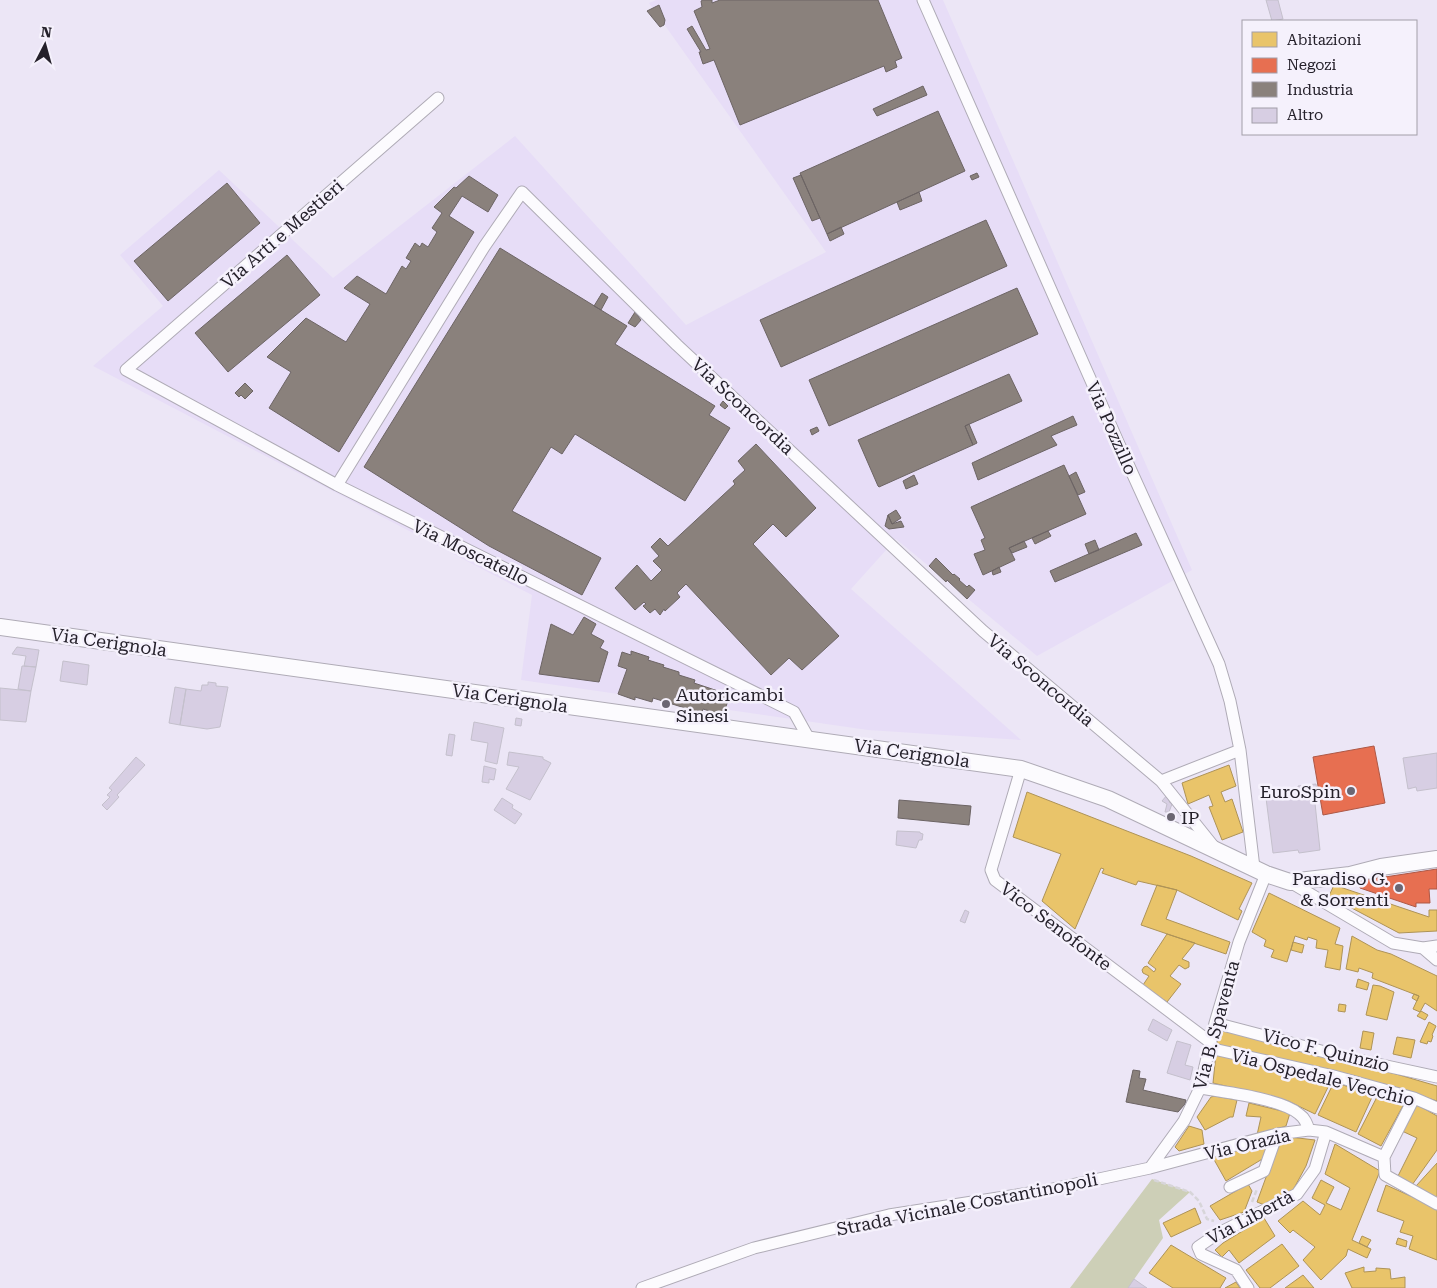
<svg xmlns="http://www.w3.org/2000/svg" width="1437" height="1288" font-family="'Roboto Serif',serif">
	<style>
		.built { fill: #e7ddf7 }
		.green { fill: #cdcfb7 }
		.homes { fill: #e9c46a; stroke: #ae9357 }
		.shops { fill: #e76f51; stroke: #ad5846 }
		.industry { fill: #8a817c; stroke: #6c6464 }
		.building { fill: #d7cee3; stroke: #c4c0cc }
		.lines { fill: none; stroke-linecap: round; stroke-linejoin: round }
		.street-casing { stroke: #afabb6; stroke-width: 13 }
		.secondary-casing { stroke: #afabb6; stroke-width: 18 }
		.path { stroke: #d7d5d9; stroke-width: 2.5; stroke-dasharray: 5 2.5; stroke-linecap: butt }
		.street { stroke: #fcfbfe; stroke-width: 11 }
		.secondary { stroke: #fcfbfe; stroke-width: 16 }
		.poi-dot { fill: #6b6672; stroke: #f5f1fc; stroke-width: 2 }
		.labels { text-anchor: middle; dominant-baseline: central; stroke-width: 5; stroke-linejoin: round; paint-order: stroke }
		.street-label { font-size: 18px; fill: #25212b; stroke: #f5f1fc }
		.poi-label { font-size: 18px; fill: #25212b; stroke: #f5f1fc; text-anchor: start }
	</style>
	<rect width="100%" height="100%" fill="#ece6f6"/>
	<!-- built -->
	<path class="built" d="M656 0H943L1192 570 1037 656 896 539 851 589 1021 740 868 730 521 680 532 595 93 366 163 306 120 255 219 170 333 278 515 136 686 325 826 252 649 3Z"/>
	<!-- green -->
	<path class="green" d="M1152 1179 1190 1192 1159 1220 1163 1238 1128 1288H1070Z"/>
	<!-- homes -->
	<path class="homes" d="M1229 765 1236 786 1221 792 1225 802 1232 799 1243 832 1222 840 1209 807 1213 806 1209 795 1188 804 1182 783Z
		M1027 792 1191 856 1252 883 1239 909 1242 911 1238 920 1177 890 1138 881 1136 885 1102 873 1104 869 1101 868 1075 929 1042 901 1061 854 1013 837Z
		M1157 885 1177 890 1166 919 1230 942 1226 954 1141 925Z
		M1334 885 1429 917V910H1437V931L1399 933 1329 896Z
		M1269 893 1340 928 1335 944 1343 946 1340 970 1325 967 1328 950 1316 948 1317 940 1308 937 1307 940 1295 936 1287 962 1271 957 1274 950 1264 946 1266 940 1252 932Z
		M1167 934 1195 943 1182 959 1189 962V967L1185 969 1179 965 1170 976 1181 984 1167 1002 1143 985 1149 976 1143 973 1142 970 1144 967 1147 966 1154 972 1156 969 1148 963Z
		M1352 936 1377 950 1391 954 1437 976V1011L1425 1003 1420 1012 1413 1009 1419 996 1372 978 1373 973 1359 968 1358 972 1346 969Z
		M1293 942 1304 945 1302 953 1291 950Z
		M1358 979 1369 983 1367 990 1356 987Z
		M1373 985 1380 986 1394 992 1387 1020 1366 1015Z
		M1414 994 1419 996 1417 1001 1412 998Z
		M1339 1004 1346 1005 1345 1012 1338 1011Z
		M1421 1011 1428 1015 1425 1020 1417 1016Z
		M1429 1022 1436 1026 1432 1035 1433 1036 1431 1042 1428 1041 1427 1044 1420 1042Z
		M1218 1029 1396 1074 1437 1086V1101L1392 1086 1217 1045Z
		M1363 1031 1374 1033 1371 1050 1360 1048Z
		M1397 1037 1415 1040 1411 1058 1393 1054Z
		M1216 1054 1331 1081 1315 1114 1288 1101 1213 1083Z
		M1334 1082 1373 1095 1356 1132 1318 1115Z
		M1379 1093 1405 1102 1381 1146 1358 1134Z
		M1215 1096 1237 1100 1233 1117H1230L1205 1130 1197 1117 1211 1097Z
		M1249 1103 1290 1113 1286 1126 1257 1135 1261 1117 1246 1116Z
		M1416 1104 1437 1116V1150L1412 1185 1398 1176 1417 1138 1402 1131Z
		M1189 1126 1202 1130 1204 1144 1179 1151 1175 1147Z
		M1281 1136 1315 1140 1306 1166 1293 1190 1267 1206 1257 1202Z
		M1267 1141 1269 1148 1264 1158 1226 1181 1212 1156Z
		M1335 1144 1380 1171 1352 1240 1371 1249 1367 1258 1348 1249 1346 1256 1321 1280 1303 1260 1315 1247 1293 1230 1290 1233 1278 1221 1303 1201 1320 1215 1325 1205 1312 1198 1321 1180 1334 1187 1326 1203 1341 1210 1350 1188 1325 1174Z
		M1437 1163V1200L1425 1193 1416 1186Z
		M1248 1184 1252 1191 1244 1212 1220 1220 1210 1206Z
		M1386 1185 1437 1208V1260L1409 1249 1413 1236 1400 1232 1404 1221 1377 1211Z
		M1195 1208 1201 1223 1171 1237 1163 1223Z
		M1264 1218 1275 1236 1239 1263 1229 1250 1222 1257 1215 1250 1223 1243Z
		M1362 1236 1371 1240 1367 1247 1359 1243Z
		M1398 1238 1407 1241 1406 1247 1396 1244Z
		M1282 1244 1299 1266 1270 1288H1260L1246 1270Z
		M1171 1245 1226 1278 1220 1288H1173L1149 1273Z
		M1364 1267V1272L1376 1271V1268L1390 1269 1391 1279 1405 1277V1288H1352L1345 1273Z
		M1303 1275 1314 1288H1285Z
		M1236 1282 1240 1288H1225Z"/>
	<!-- shops -->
	<path class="shops" d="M1374 746 1385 803 1323 815 1313 757Z
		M1437 869V889H1429L1430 903H1416V907L1360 888 1359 881Z"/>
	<!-- industry -->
	<path class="industry" d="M703 0H712V3L720 0H878L902 58 895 61 897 67 886 72 884 66 740 125 714 60 703 64 699 52H701L687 29 692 26 706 50 710 49 694 11 702 7 701 1Z
		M659 5 665 20 664 25 660 27 647 11Z
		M923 86 927 95 877 116 873 109Z
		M938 111 965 171 827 234 800 173Z
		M977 173 979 177 972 180 970 176Z
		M801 175 820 218 812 221 793 178Z
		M469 176 498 195 488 212 462 196 449 216 474 232 339 452 269 408 291 372 267 357 306 318 346 342 370 304 344 288 357 276 386 294 402 266 406 269 411 261 406 258 415 243 420 247 422 243 428 247 437 232 432 228 442 213 434 207 454 187 456 188Z
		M227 183 260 223 168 301 134 261Z
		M919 192 922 201 900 210 897 202Z
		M986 220 1007 266 781 367 760 320Z
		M841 227 844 234 830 241 827 234Z
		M500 248 627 326 615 344 715 406 709 415 730 428 685 501 575 434 562 454 551 447 512 511 601 558 582 595 489 546 364 467Z
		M287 255 320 295 228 372 195 333Z
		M1017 288 1038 334 829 426 809 380Z
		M602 293 608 297 601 310 594 306Z
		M635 312 641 320 635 327 628 323Z
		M1009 374 1022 401 965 426 973 445 879 487 878 486 858 440Z
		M245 383 253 391 245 399 241 395 239 397 235 393Z
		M723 401 728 406 725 409 720 405Z
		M1073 416 1077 425 1051 436 1057 445 978 480 972 463Z
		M969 424 977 443 973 445 965 426Z
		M817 427 819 431 812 435 810 430Z
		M756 444 816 508 786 537 773 524 753 544 839 636 802 670 789 658 771 675 686 584 677 593 680 597 665 611 664 609 660 615 655 609 650 613 643 606 646 604 644 602 635 610 615 588 637 565 651 581 662 570 653 561 659 556 651 547 660 538 668 546 735 484 733 481 745 470 738 461Z
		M1064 465 1086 514 1009 548 1015 560 983 575 974 554 985 550 981 540 985 538 971 507Z
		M1076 472 1085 492 1078 495 1069 476Z
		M914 475 918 484 906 489 903 481Z
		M896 510 901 518 892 524 888 515Z
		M888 515 892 524 901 521 904 527 889 529 885 526Z
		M1048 531 1051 536 1035 544 1032 538Z
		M1136 533 1142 545 1055 582 1050 571Z
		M1095 540 1099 550 1089 554 1085 544Z
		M1024 541 1027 547 1012 553 1009 548Z
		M936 558 953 575 954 574 960 579 959 580 967 587 969 585 975 590 967 599 947 580 946 582 929 566Z
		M999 567 1001 572 993 575 992 571Z
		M584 617 596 624 591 634 604 641 600 648 608 652 599 682 539 674 551 624 573 635Z
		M631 651 649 657 648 660 664 665 663 667 679 672V675L695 680 694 683 730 695 723 715 703 709 701 715 684 712 685 708 653 698 652 702 635 697V700L618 694 627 669 618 666 622 652 631 655Z
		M899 800 971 806 969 825 898 818Z
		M1133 1070 1140 1071 1139 1078 1146 1079 1143 1090 1186 1100 1185 1104 1178 1112 1126 1102Z"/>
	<!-- building -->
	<path class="building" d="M1266 0H1278L1283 19 1272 21Z
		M17 647 39 650 36 667 24 666 26 656 12 654Z
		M63 661 89 665 87 685 60 681Z
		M22 666 36 667 31 691 18 689Z
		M208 682 216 683V686L228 687 220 727 207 729 180 725 186 689 201 691 202 685H208Z
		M175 687 186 689 180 725 169 723Z
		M0 688 31 691 26 722 0 720Z
		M516 718 522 719 521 726 515 725Z
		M474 722 504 728 497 764 485 761 488 743 471 740Z
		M449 734 455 735 452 756 446 755Z
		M509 752 543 757V759L551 763 530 800 506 789 519 767 507 765Z
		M1437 753V788L1417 791 1416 787 1408 789 1403 758Z
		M136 757 145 765 117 795 119 797 107 810 102 805 110 797 107 795 112 790 109 788Z
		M484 766 496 769 494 780 489 779V783L482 782Z
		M1316 784 1317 793 1314 794 1320 850 1299 853 1298 850 1273 853 1266 798 1299 795 1298 786Z
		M1167 795 1171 799 1169 802 1172 804 1169 812H1165L1167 804 1162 801Z
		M502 798 513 805 512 808 522 814 515 824 494 810Z
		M897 831 920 832V833L923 834 922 840H919L916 848 896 845Z
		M965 910 969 912 965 923 960 921Z
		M1153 1019 1172 1030 1167 1041 1148 1030Z
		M1177 1041 1191 1045 1185 1065 1193 1067 1190 1080 1167 1073Z
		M1134 1279 1141 1284 1147 1288H1128Z"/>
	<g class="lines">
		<!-- street casing -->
		<g class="street-casing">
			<path id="street" d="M923 0 1119 444 1219 664 1230 701 1240 750 1254 868
				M438 98 126 370 337 485 794 712 809 739
				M337 485 484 247 522 192 677 345 983 631 1161 781 1214 847
				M1021 769 991 870 995 880 1210 1042
				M1161 781 1240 750
				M1290 882 1393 943 1423 948 1437 946
				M1423 948 1437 960
				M1215 1023 1340 1056 1437 1077
				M1209 1048 1334 1076 1414 1098 1437 1108
				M1200 1088C1225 1092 1282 1099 1299 1114 1305 1118 1307 1124 1309 1130
				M1384 1157 1414 1098
				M1150 1168 1184 1121 1200 1088 1215 1023 1239 942 1266 874
				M1230 1187 1264 1171 1277 1134
				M642 1288 754 1248 889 1215 1048 1190 1150 1168 1277 1134 1309 1130 1326 1132 1384 1157 1385 1175 1437 1204
				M1248 1288 1236 1270 1201 1254 1198 1247 1217 1234 1297 1194 1315 1169 1326 1132"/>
		</g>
		<!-- secondary casing -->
		<g class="secondary-casing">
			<path id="secondary" d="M0 627 1021 769 1108 799 1266 874 1290 882 1350 875 1381 867 1437 859"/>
		</g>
		<!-- path -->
		<path class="path" d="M1154 1180 1190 1192 1199 1201 1207 1219 1214 1221
			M1252 1202 1257 1189"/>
		<!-- street -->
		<use href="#street" class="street"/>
		<!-- secondary -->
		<use href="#secondary" class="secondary"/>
	</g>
	<!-- markers -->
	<g class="poi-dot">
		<circle cx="666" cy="704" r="5"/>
		<circle cx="1351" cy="791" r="5"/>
		<circle cx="1171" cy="817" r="5"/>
		<circle cx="1399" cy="888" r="5"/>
	</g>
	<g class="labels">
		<!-- street labels -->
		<g class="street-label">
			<text transform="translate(282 234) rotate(-41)">Via Arti e Mestieri</text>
			<text transform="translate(743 406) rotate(43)">Via Sconcordia</text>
			<text transform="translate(1112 428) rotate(66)">Via Pozzillo</text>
			<text transform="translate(471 552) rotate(26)">Via Moscatello</text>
			<text transform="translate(109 642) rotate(8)">Via Cerignola</text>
			<text transform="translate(1041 680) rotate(40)">Via Sconcordia</text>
			<text transform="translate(510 698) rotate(8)">Via Cerignola</text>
			<text transform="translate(912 753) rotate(8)">Via Cerignola</text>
			<text transform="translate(1056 926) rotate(37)">Vico Senofonte</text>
			<text transform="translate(1216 1025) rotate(-75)">Via B. Spaventa</text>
			<text transform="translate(1326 1050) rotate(14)">Vico F. Quinzio</text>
			<text transform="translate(1323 1077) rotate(14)">Via Ospedale Vecchio</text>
			<text transform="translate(1247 1144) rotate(-13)">Via Orazia</text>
			<text transform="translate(967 1204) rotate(-11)">Strada Vicinale Costantinopoli</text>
			<text transform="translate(1250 1217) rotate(-28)">Via Libertà</text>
		</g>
		<!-- poi labels -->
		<g class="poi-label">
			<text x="676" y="694">Autoricambi<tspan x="676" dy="21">Sinesi</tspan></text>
			<text x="1341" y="791" text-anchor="end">EuroSpin</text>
			<text x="1181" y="817">IP</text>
			<text x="1389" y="878" text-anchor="end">Paradiso G.<tspan x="1389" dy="21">&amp; Sorrenti</tspan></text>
		</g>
	</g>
	<!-- legend -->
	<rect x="1242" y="20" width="175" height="115" fill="#f5f1fc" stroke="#a29ea8"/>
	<rect x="1252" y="32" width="25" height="15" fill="#e9c46a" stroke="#a29ea8"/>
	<text x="1287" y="45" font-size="15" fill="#25212b">Abitazioni</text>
	<rect x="1252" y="58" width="25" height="15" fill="#e76f51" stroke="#a29ea8"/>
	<text x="1287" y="70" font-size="15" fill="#25212b">Negozi</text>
	<rect x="1252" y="82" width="25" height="15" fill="#8a817c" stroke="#a29ea8"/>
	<text x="1287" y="95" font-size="15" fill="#25212b">Industria</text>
	<rect x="1252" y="108" width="25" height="15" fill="#d7cee3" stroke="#a29ea8"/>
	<text x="1287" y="120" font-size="15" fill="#25212b">Altro</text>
	<!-- north arrow -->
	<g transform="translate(45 45) rotate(6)" stroke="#f5f1fc" stroke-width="4" paint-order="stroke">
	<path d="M0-4L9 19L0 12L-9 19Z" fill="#25212b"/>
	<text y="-8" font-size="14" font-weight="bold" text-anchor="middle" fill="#25212b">N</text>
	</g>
</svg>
